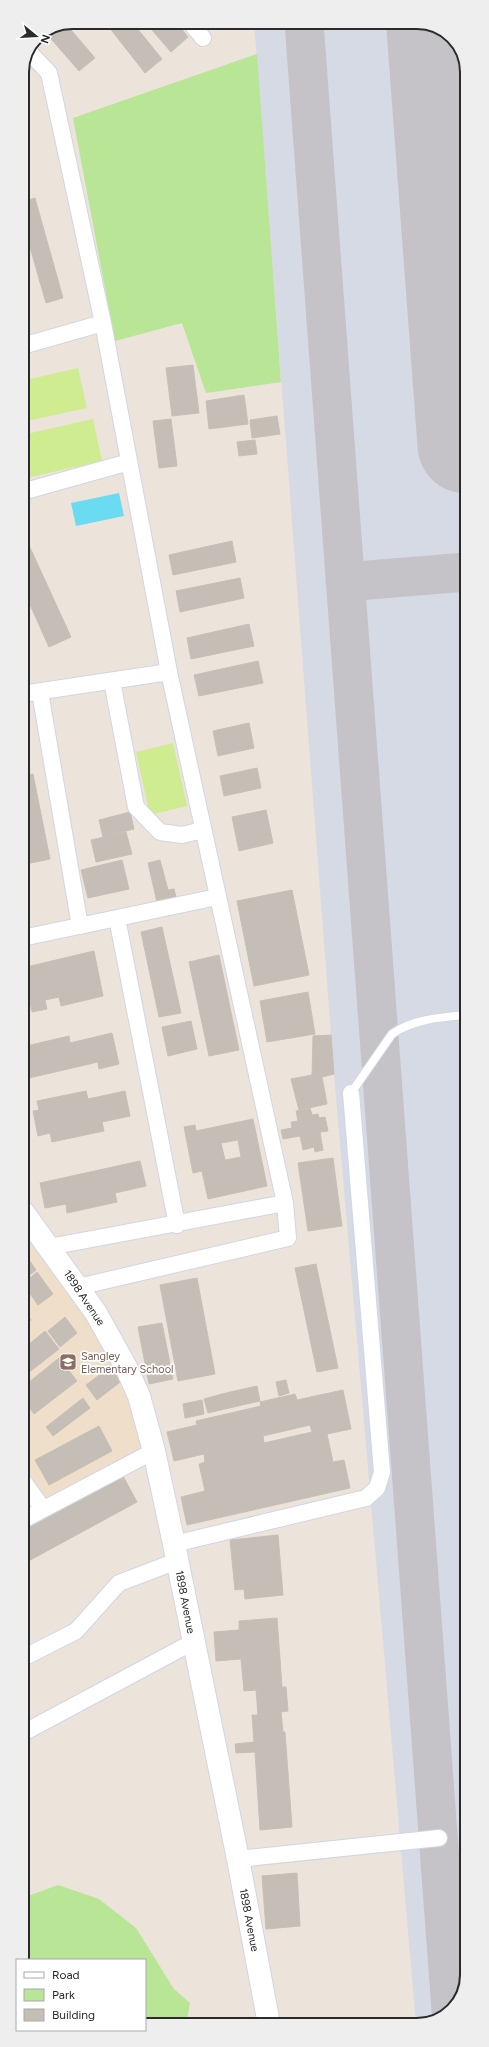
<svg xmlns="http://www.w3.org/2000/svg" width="489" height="2047" font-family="Figtree,sans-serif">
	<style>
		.education { fill: #efdfca }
		.airport { fill: #d6dae5 }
		.green { fill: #b8e596 }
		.pitch { fill: #cfec91 }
		.water { fill: #6bdbf2 }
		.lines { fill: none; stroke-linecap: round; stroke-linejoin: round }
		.taxiway { stroke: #c5c3c8; stroke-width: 39 }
		.runway { stroke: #c5c3c8; stroke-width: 97 }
		.building { fill: #c4beb7; stroke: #c8bfb5; fill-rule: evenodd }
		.lane-casing { stroke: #d0d6e3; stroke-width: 10 }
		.street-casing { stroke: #d0d6e3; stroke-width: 18 }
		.secondary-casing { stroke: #d0d6e3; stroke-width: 24 }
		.lane { stroke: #fff; stroke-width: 8 }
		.street { stroke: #fff; stroke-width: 16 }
		.secondary { stroke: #fff; stroke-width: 22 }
		.labels { text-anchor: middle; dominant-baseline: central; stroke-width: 3.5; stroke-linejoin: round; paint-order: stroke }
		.street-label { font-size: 11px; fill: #2a2a2a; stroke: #fff }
		.education-label { font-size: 11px; fill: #785e54; stroke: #fff; text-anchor: start }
		.rim { fill: none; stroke: #2a2a2a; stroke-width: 2 }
	</style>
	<rect width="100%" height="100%" fill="#ece3db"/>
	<!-- education -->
	<path class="education" d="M23 1231 76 1299 121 1376 144 1437 141 1448 46 1497 23 1467Z"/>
	<!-- airport -->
	<path class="airport" d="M254 22H423L452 37 466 63 467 1975 455 2008 426 2024H416L334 1074Z"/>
	<!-- green -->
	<path class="green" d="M257 54 281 382 206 393 182 323 115 341 73 118Z
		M58 1885 99 1899 136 1928 174 1989 190 2003 186 2025H145V1960H23V1898Z"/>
	<!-- pitch -->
	<path class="pitch" d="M78 368 87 408 22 422V381Z
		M93 419 102 461 26 478 22 461V435Z
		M173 743 187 806 150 815 136 752Z"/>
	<!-- water -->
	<path class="water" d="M119 493 124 516 76 526 71 503Z"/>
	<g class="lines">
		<!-- taxiway -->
		<path class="taxiway" d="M304 22 451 2010
			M345 582 466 572"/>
		<!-- runway -->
		<path class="runway" d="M435 28 466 445"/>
	</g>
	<!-- building -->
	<path class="building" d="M105 22H132L162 59 145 73Z
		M145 22H176L188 37 171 52Z
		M66 24 95 58 79 71 46 33Z
		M22 103 28 181H22Z
		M35 198 63 298 46 303 22 219V202Z
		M193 365 199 413 172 416 166 368Z
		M244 395 248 424 209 429 206 401Z
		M277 416 280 434 252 438 250 420Z
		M171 419 177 466 159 468 153 421Z
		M255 440 257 454 239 456 237 442Z
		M22 530 71 637 49 647 22 587Z
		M232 541 236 562 173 575 169 555Z
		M240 578 244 598 180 612 176 591Z
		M249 624 254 646 191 659 187 638Z
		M22 642 29 657 22 661Z
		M258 661 263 683 199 696 194 675Z
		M249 723 254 748 218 756 213 731Z
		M257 768 261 788 224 796 220 776Z
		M33 774 50 859 26 864 22 847V776Z
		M266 810 273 843 239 851 232 817Z
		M130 812 134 829 103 837 99 820Z
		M126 832 132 854 96 862 91 840Z
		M122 860 129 889 88 898 81 870Z
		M160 860 168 890 174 889 176 897 157 902 148 863Z
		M292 890 309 975 254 986 237 901Z
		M162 927 181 1013 159 1017 141 932Z
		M94 951 103 996 61 1006 59 997 45 1000 47 1009 32 1012 30 1003 22 1005V968Z
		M219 955 239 1050 209 1056 189 962Z
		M308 992 315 1034 267 1042 260 1001Z
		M191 1021 197 1049 168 1056 162 1027Z
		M112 1033 119 1064 99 1069 98 1062 29 1078 22 1047 69 1036 70 1043Z
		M331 1035 334 1074 322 1077 327 1104 299 1110 291 1079 312 1075 313 1036Z
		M86 1091 88 1099 125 1091 130 1116 102 1122 104 1131 52 1142 50 1133 38 1136 33 1111 39 1110 37 1101Z
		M310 1108 312 1115 318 1114 319 1118 325 1117 328 1131 320 1132 323 1150 315 1152 314 1147 303 1150 300 1136 283 1139 281 1130 292 1128 291 1122 298 1121 296 1111Z
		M253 1119 267 1186 208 1199 202 1171 193 1173 184 1127 195 1125 196 1131ZM238 1140 241 1157 225 1160 221 1143Z
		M333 1158 342 1226 308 1231 298 1163Z
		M140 1161 146 1186 115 1193 117 1202 67 1213 66 1204 45 1208 40 1183Z
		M23 1251 36 1270 23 1280Z
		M316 1264 338 1368 317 1372 295 1268Z
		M37 1272 53 1294 38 1305 23 1284Z
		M197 1278 215 1374 178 1381 160 1285Z
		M23 1309 31 1320 23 1327Z
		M65 1317 77 1333 60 1347 48 1331Z
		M162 1323 173 1379 149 1384 138 1327Z
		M45 1331 59 1349 23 1377V1349Z
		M59 1358 77 1381 34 1414 23 1399V1387Z
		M113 1365 124 1379 97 1400 86 1385Z
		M286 1380 289 1393 279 1396 276 1382Z
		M257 1386 260 1401 242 1405 239 1390Z
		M239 1390 242 1405 225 1409 222 1394Z
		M343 1390 351 1429 327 1434 333 1462 344 1460 350 1488 187 1525 181 1497 205 1491 199 1464 205 1462 204 1454 174 1461 167 1432 197 1425 196 1421 261 1406 260 1402 295 1394 297 1400ZM310 1425 312 1432 264 1443 263 1436Z
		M222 1394 225 1409 208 1413 204 1399Z
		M83 1398 90 1408 53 1436 46 1427Z
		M202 1400 204 1414 185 1418 183 1404Z
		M99 1426 112 1451 49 1485 35 1460Z
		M123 1476 137 1502 23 1564V1531Z
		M278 1535 283 1595 245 1599 244 1589 235 1590 230 1540Z
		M277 1618 282 1687H286L288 1711 281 1712 283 1732H285L292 1827 260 1830 255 1752 236 1753 235 1744 254 1742 252 1715H258L256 1690 244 1691 241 1659 216 1661 214 1632 239 1630V1621Z
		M297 1873 300 1926 266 1929 262 1876Z
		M307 2019 308 2024H294V2020Z"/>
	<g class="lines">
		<!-- lane casing -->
		<g class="lane-casing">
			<path id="lane" d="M351 1093 392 1034C413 1019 442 1017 467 1015"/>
		</g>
		<!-- street casing -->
		<g class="street-casing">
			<path id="street" d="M190 22 203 38
				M30 53 49 73 103 323 169 672 285 1203 288 1238 78 1287
				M22 346 103 323
				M22 492 129 462
				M112 681 136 807 160 832 182 835 203 830
				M40 692 80 926
				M22 694 169 672
				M117 918 177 1225
				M22 938 217 897
				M49 1247 285 1203
				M23 1481 43 1509
				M23 1520 154 1451
				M174 1544 366 1498 377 1488 382 1472 351 1093
				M23 1658 76 1631 119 1583 177 1561
				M23 1733 193 1642
				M238 1859 439 1838"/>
		</g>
		<!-- secondary casing -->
		<g class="secondary-casing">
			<path id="secondary" d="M23 1212 96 1313 126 1367 139 1396 154 1451 174 1544 238 1859 269 2024"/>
		</g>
		<!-- lane -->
		<use href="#lane" class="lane"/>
		<!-- street -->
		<use href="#street" class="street"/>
		<!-- secondary -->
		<use href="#secondary" class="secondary"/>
	</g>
	<!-- icons -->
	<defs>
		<g id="school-square" transform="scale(0.9)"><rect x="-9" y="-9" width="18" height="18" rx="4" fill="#8d6e63" stroke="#fff"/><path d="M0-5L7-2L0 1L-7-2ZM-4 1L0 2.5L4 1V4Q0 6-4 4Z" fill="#fff"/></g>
	</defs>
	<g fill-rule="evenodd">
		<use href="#school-square" x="68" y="1362"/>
	</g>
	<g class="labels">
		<!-- street labels -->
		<g class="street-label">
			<text transform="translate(84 1298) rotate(56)">1898 Avenue</text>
			<text transform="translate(185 1602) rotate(79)">1898 Avenue</text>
			<text transform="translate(249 1920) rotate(79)">1898 Avenue</text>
		</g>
		<!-- education labels -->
		<g class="education-label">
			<text x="81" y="1356">Sangley<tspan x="81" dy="13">Elementary School</tspan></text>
		</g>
	</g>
	<!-- crop -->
	<path d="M0 0H489V2047H0ZM72 29H417A43 43 0 0 1 460 72V1975A43 43 0 0 1 417 2018H72A43 43 0 0 1 29 1975V72A43 43 0 0 1 72 29Z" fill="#eee" fill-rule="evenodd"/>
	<path class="rim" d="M72 29H417A43 43 0 0 1 460 72V1975A43 43 0 0 1 417 2018H72A43 43 0 0 1 29 1975V72A43 43 0 0 1 72 29Z"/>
	<!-- legend -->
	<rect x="16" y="1959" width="130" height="72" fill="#ffffff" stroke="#aaaaaa"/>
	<rect x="24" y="1972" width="20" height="6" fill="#ffffff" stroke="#aaaaaa"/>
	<text x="52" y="1979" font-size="12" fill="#2a2a2a">Road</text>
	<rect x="24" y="1989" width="20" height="12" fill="#b8e596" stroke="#aaaaaa"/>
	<text x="52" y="1999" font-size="12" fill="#2a2a2a">Park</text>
	<rect x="24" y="2009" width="20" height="12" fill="#c4beb7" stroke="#aaaaaa"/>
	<text x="52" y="2019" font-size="12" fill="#2a2a2a">Building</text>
	<!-- north arrow -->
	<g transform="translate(36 36) rotate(108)" stroke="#ffffff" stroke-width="3" paint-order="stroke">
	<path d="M0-3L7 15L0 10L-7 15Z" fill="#2a2a2a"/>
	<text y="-6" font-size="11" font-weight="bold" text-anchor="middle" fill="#2a2a2a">N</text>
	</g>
</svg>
